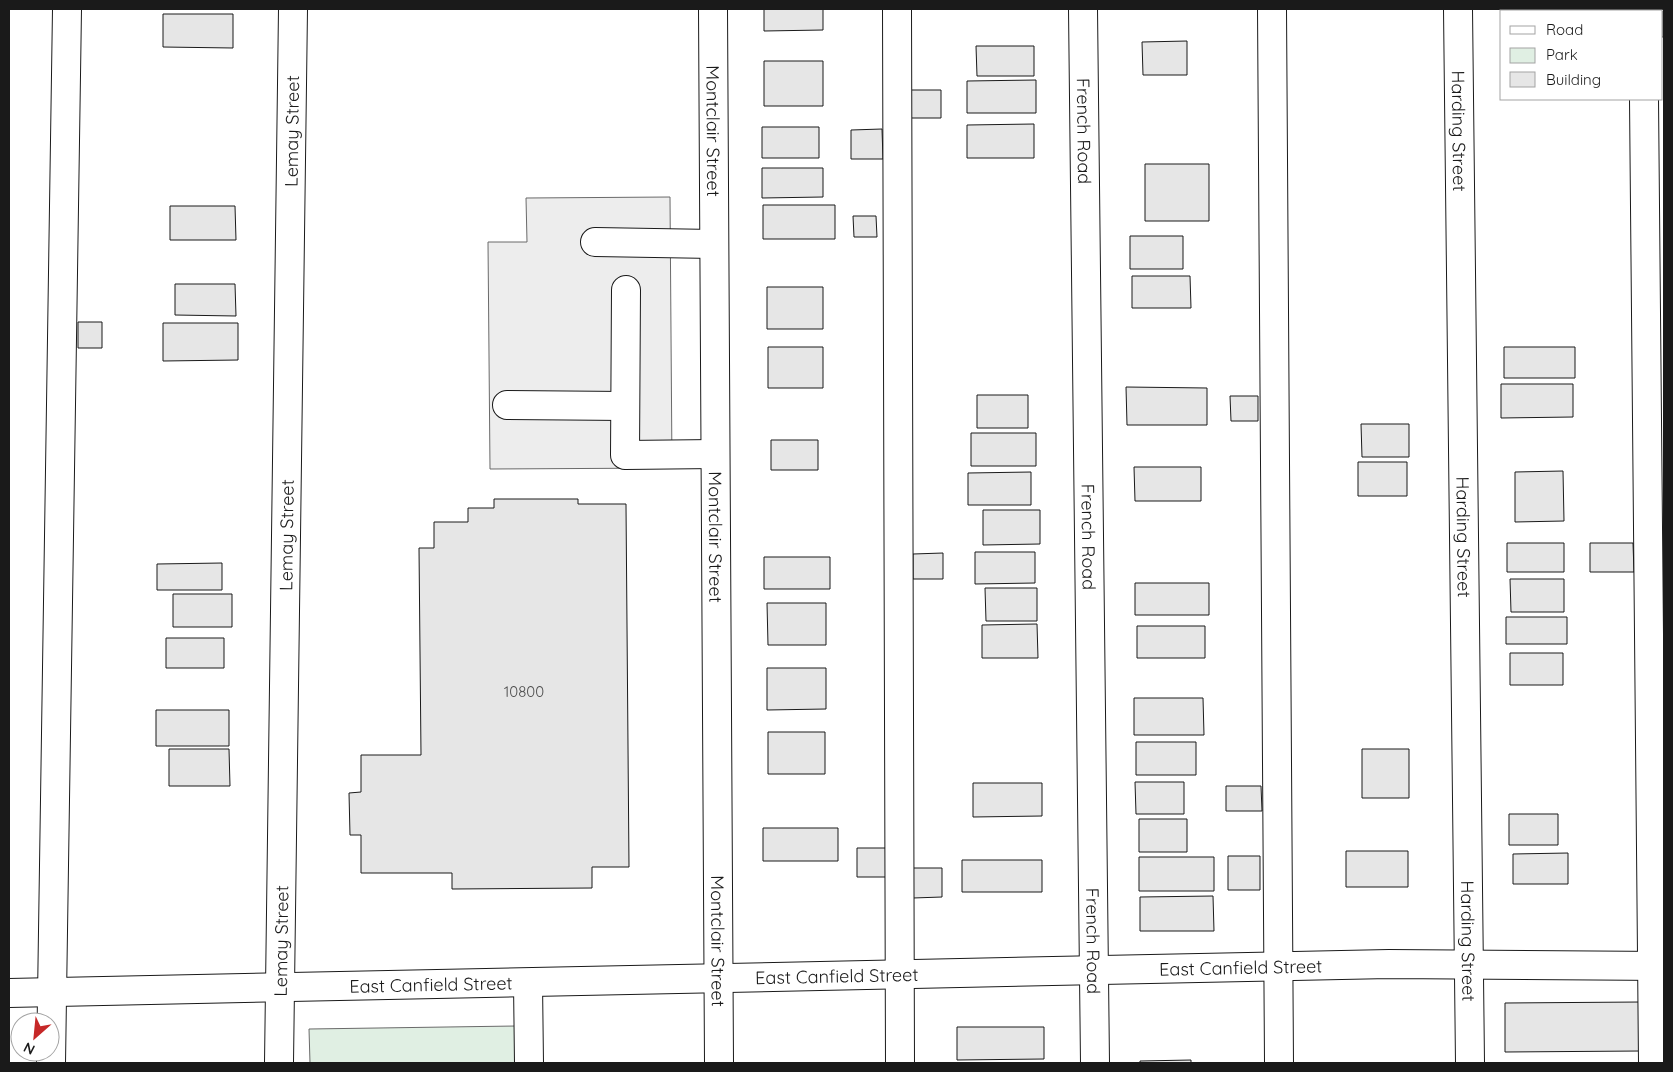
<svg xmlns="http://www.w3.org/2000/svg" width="1673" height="1072" font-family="Quicksand,sans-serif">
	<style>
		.green { fill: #e0efe3; stroke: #6a6a6a }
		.parking { fill: #ededed; stroke: #6a6a6a }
		.building { fill: #e6e6e6; stroke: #1a1a1a }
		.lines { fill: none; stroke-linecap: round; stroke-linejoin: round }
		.minor-casing { stroke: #1a1a1a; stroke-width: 30 }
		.minor { stroke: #fff; stroke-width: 28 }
		.labels { text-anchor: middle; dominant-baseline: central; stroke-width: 4; stroke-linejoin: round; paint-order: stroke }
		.number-label { font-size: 15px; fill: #4d4d4d }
		.street-label { font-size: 18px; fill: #1a1a1a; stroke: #fff }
	</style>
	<rect width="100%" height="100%" fill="#fff"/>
	<!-- green -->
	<path class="green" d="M516 1026 517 1063H310L309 1029Z"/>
	<!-- parking -->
	<path class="parking" d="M670 197 672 468 490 469 488 242H527L526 198Z"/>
	<!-- building -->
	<path class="building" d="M764 9H823V30L764 31Z
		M1654 9H1664V37H1662V11H1654Z
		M163 14H233V48L163 47Z
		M1187 41V75H1143L1142 42Z
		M976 46H1034V76H977Z
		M764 61H823V106H764Z
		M1036 80V113H967V81Z
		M909 90H941V118H909Z
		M1034 124V158H967V125Z
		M762 127H819V158H762Z
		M882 129 883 159H851V130Z
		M1145 164H1209V221H1145Z
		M762 168H823V197L762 198Z
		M763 205H835V239H763Z
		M170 206H235L236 240H170Z
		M853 216H876L877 237H854Z
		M1130 236H1183V269H1130Z
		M1132 276H1190L1191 308H1132Z
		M175 284H235L236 316 175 315Z
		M767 287H823V329H767Z
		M78 322H102V348H78Z
		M163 323H238V360L163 361Z
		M768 347H823V388H768Z
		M1504 347H1575V378H1504Z
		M1501 384H1573V417L1501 418Z
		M1126 387 1207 388V425H1127Z
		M977 395H1028V428H977Z
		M1230 396H1258V421H1231Z
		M1361 424H1409V457H1362Z
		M971 433H1036V466H971Z
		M771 440H818V470H771Z
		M1358 462H1407V496H1358Z
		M1134 467H1201V501H1135Z
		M1563 471 1564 521 1515 522V472Z
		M1031 472V505H968V473Z
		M494 499H578V504H626L629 867H592V888L452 889V873H361V835H350L349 793 361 792V755H421L419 548H434V522H468V508H494Z
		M983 510H1040V544L983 545Z
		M1507 543H1564V572H1507Z
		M1590 543H1633L1634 572H1590Z
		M975 552H1035V583L975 584Z
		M943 553V579H913V554Z
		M764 557H830V589H764Z
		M222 563V590H157V564Z
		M1510 579H1564V612H1511Z
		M1135 583H1209V615H1135Z
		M985 588H1037V621H986Z
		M173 594H232V627H173Z
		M767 603H826V645H768Z
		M1506 617H1567V644H1506Z
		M1037 624 1038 658H982V625Z
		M1137 626H1205V658H1137Z
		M166 638H224V668H166Z
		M1510 653H1563V685H1510Z
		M767 668H826V709L767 710Z
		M1134 698H1203L1204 735H1134Z
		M156 710H229V746H156Z
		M768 732H825V774H768Z
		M1136 742H1196V775H1136Z
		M169 749H229L230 786H169Z
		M1362 749H1409V798H1362Z
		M1135 782H1184V814H1136Z
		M973 783H1042V816L973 817Z
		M1226 786H1261L1262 811H1226Z
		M1509 814H1558V845H1509Z
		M1139 819H1187V852H1139Z
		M763 828H838V861H763Z
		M857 848H887V877H857Z
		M1346 851H1408V887H1346Z
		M1568 853V884H1513V854Z
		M1228 856H1260V890H1228Z
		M1139 857H1214V891H1139Z
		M962 860H1042V892H962Z
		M912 868H942V897L913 898Z
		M1213 896 1214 931H1140V897Z
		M1640 1002 1641 1051 1505 1052V1003Z
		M957 1027H1044V1059L957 1060Z
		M1191 1060V1063H1140V1061Z"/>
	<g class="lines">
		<!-- minor casing -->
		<g class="minor-casing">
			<g id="minor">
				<path id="s1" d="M713 9 719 1063"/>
				<path d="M897 9 900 1063"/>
				<path id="s2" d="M1083 9 1095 1063"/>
				<path d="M1272 9 1279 1063"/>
				<path id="s3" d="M1458 9 1470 1063"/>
				<path d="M1643 9V11"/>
				<path d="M1644 99 1653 1063"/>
				<path d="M595 242 714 244"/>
				<path d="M626 290 625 455 715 454"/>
				<path d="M507 405 625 406"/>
				<path d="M528 983 529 1063"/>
				<path id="s4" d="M9 993 1389 964 1664 966"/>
				<path d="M51 1063 67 9"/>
				<path id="s5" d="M279 1063 293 9"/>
			</g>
		</g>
		<!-- minor -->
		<use href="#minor" class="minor"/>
	</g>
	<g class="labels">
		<!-- number labels -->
		<g class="number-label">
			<text x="524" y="691">10800</text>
		</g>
		<!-- street labels -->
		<g class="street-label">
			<text stroke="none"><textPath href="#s5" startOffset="932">Lemay Street</textPath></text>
			<text stroke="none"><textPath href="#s1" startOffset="122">Montclair Street</textPath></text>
			<text stroke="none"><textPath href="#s2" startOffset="122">French Road</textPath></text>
			<text stroke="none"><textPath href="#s3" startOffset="122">Harding Street</textPath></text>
			<text stroke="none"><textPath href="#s5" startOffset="528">Lemay Street</textPath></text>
			<text stroke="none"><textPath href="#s1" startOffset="528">Montclair Street</textPath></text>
			<text stroke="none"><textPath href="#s2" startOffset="528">French Road</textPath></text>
			<text stroke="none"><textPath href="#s3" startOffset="528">Harding Street</textPath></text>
			<text stroke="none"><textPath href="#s5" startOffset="122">Lemay Street</textPath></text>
			<text stroke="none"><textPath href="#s1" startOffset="932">Montclair Street</textPath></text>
			<text stroke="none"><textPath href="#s2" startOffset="932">French Road</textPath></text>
			<text stroke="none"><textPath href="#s3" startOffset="932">Harding Street</textPath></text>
			<text stroke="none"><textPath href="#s4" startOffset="1232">East Canfield Street</textPath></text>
			<text stroke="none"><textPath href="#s4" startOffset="828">East Canfield Street</textPath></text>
			<text stroke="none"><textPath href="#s4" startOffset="422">East Canfield Street</textPath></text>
		</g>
	</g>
	<!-- border -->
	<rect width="1673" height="1072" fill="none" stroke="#1a1a1a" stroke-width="20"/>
	<!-- legend -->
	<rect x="1500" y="10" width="162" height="90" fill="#ffffff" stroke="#a3a3a3"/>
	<rect x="1510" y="26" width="25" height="8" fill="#ffffff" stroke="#a3a3a3"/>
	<text x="1546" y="35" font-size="15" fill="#1a1a1a">Road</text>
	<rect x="1510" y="48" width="25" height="15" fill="#e0efe3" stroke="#a3a3a3"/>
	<text x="1546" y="60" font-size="15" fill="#1a1a1a">Park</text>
	<rect x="1510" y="72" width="25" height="15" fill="#e6e6e6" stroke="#a3a3a3"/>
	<text x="1546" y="85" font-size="15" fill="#1a1a1a">Building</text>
	<!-- north arrow -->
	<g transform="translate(35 1037) rotate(207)"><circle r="24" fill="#ffffff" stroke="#a3a3a3"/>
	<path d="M0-4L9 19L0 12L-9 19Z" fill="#c62828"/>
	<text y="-8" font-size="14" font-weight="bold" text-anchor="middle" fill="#1a1a1a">N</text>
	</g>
</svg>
